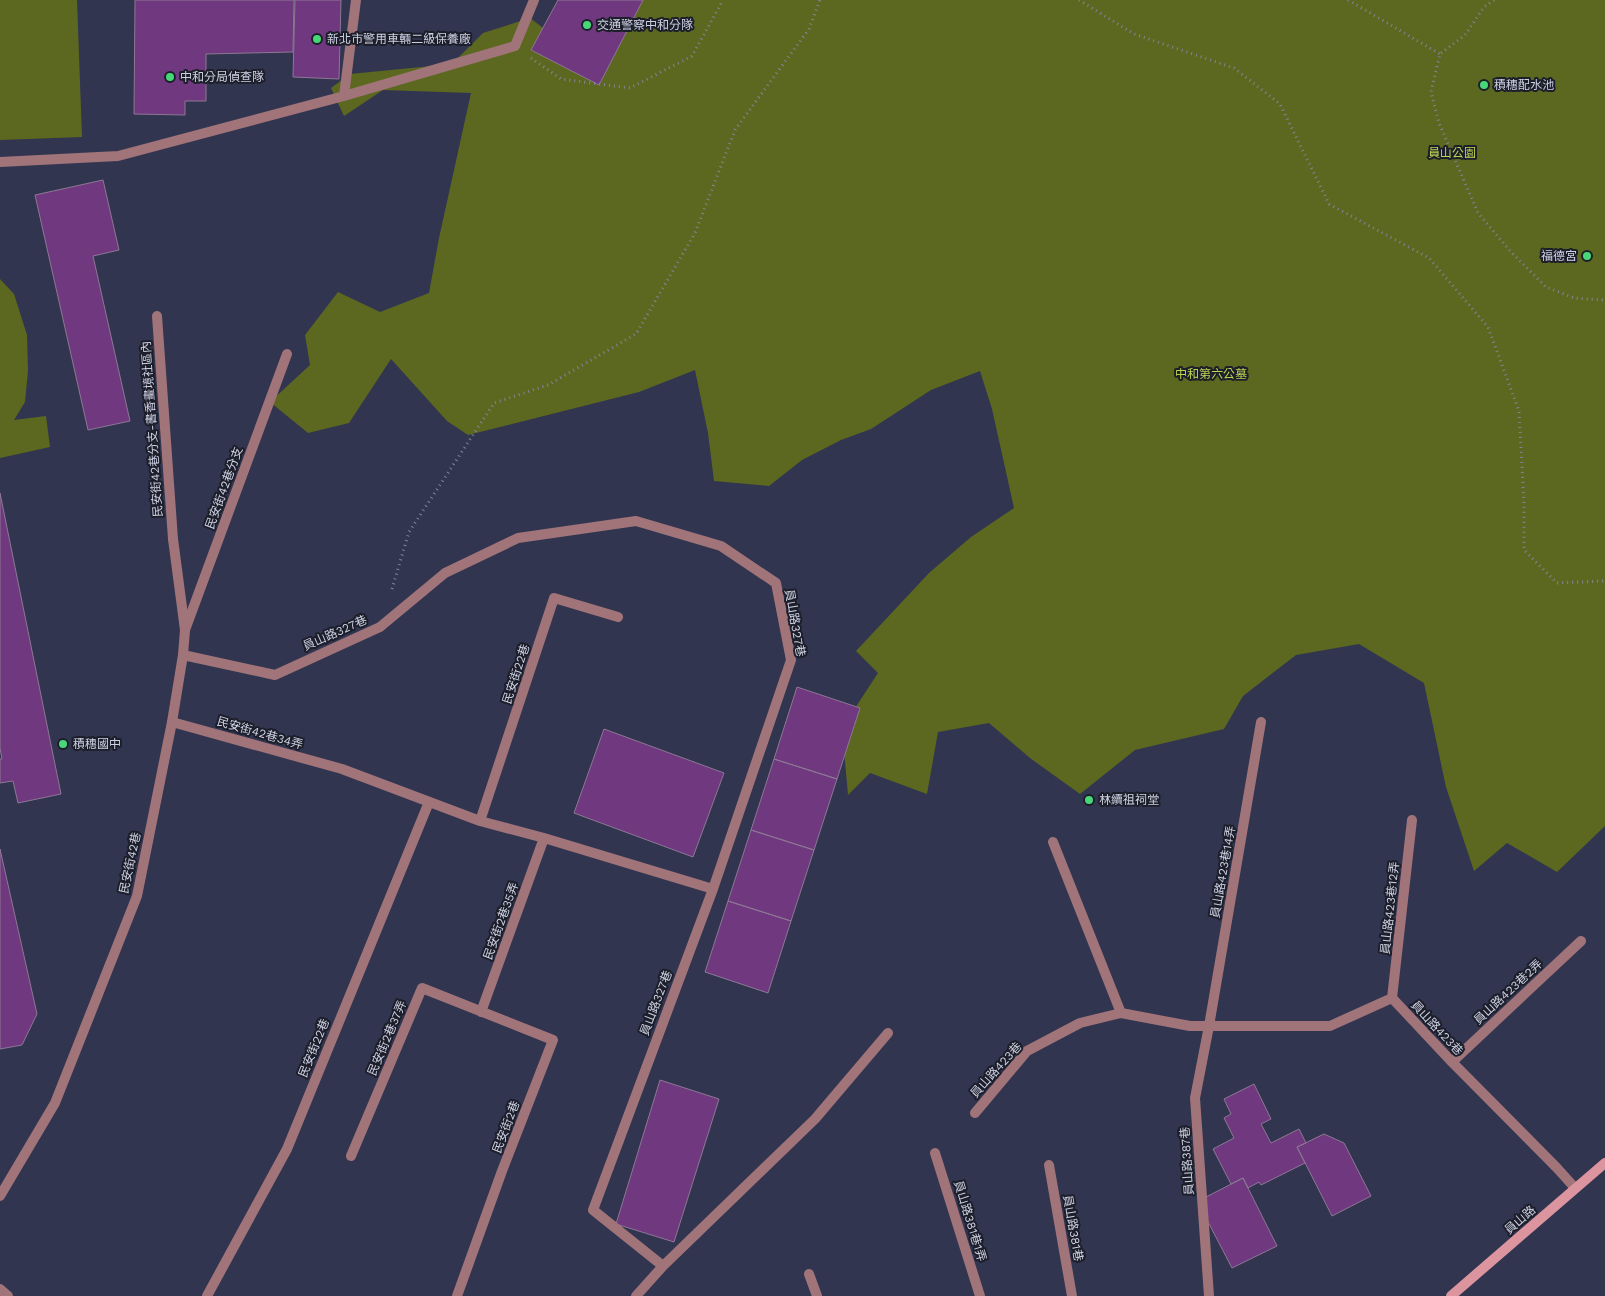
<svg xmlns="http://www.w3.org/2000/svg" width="1605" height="1296" font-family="'Work Sans','Noto Sans TC',sans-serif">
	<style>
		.green { fill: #5c681f }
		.building { fill: #6f387f; stroke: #8d7894 }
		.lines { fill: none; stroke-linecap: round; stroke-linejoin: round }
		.path { stroke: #81859b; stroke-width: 3; stroke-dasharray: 1 4; stroke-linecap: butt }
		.lane { stroke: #a17479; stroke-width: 10 }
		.street { stroke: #a17479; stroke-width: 10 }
		.secondary { stroke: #dc959e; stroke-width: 10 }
		.poi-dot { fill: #48d778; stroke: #1c1e2a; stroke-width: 2 }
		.labels { text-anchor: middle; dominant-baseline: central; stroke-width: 4; stroke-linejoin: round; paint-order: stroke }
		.poi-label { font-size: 12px; fill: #ced1e3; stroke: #1c1e2a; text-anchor: start }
		.park-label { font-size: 12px; fill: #bfd452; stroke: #1c1e2a }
		.street-label { font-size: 12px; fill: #ced1e3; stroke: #1c1e2a }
	</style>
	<rect width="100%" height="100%" fill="#313550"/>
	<!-- green -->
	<path class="green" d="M0 0H77L82 137 0 140Z
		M639 0H1605V826L1557 872 1507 843 1474 871 1446 787 1424 683 1359 644 1296 655 1243 696 1224 729 1135 750 1080 794 1030 758 989 723 938 732 927 794 870 773 848 795 842 728 878 673 856 651 929 573 971 537 1014 508 992 409 980 371 931 390 871 429 841 440 802 460 769 486 714 481 708 433 695 370 639 392 468 435 447 421 391 359 349 423 308 433 270 402 310 365 305 335 338 292 380 312 429 293 439 238 471 93 383 90 344 116 331 88 350 74 452 64 483 33 530 18 587 61Z
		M0 279 14 294 27 335 28 371 25 402 14 420 46 416 50 447 0 458Z"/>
	<!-- building -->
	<path class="building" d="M135 0H294L293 52 206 54V101H185V115L134 114Z
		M295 0H341L339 79 293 77Z
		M558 0H643L599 85 531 50Z
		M103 180 119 250 93 256 130 421 88 430 35 195Z
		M0 493 61 794 18 803 13 781 0 783V759H2L0 748Z
		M797 687 860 708 837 779 774 759Z
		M604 729 724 773 693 857 574 813Z
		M774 759 837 779 814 850 751 830Z
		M751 830 814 850 791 921 728 901Z
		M0 849 37 1014 22 1045 0 1049Z
		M728 901 791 921 768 993 705 972Z
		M660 1080 719 1099 674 1242 616 1224Z
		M1254 1084 1271 1119 1261 1124 1271 1143 1299 1129 1306 1143 1297 1147 1305 1163 1261 1185 1259 1182 1248 1188 1243 1178 1231 1184 1213 1149 1234 1138 1224 1118 1231 1114 1224 1099Z
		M1324 1134 1344 1143 1371 1196 1332 1216 1297 1147Z
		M1243 1178 1277 1246 1232 1268 1205 1216 1206 1197Z"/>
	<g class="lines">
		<!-- path -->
		<path class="path" d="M1079 0 1134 34 1234 68 1280 104 1329 204 1429 258 1488 327 1519 411 1524 503V550L1557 583 1605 581
			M1348 0 1440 54
			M1494 0 1484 7 1465 35 1440 54 1431 92 1439 123 1478 213 1511 252 1546 287 1574 298 1605 300
			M531 58 561 79 630 88 692 56 723 0
			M392 589 409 532 494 403 548 385 636 334 695 233 735 130 809 29 820 0"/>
		<!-- lane -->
		<path class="lane" d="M344 96 356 0
			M0 162 118 156 344 96 515 46 534 0
			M157 316 173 539
			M185 630 287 354
			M183 655 275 675 380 627 445 573 518 538 636 521 721 546 776 583 791 660 713 889 593 1210 663 1266 636 1296
			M172 722 342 769 480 821 544 838 713 889
			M480 821 554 598 618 617
			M1053 842 1121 1013 1190 1026H1330L1392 998 1452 1062 1557 1168 1575 1188
			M1392 998 1412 820
			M481 1012 544 838
			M1452 1062 1581 941
			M975 1113 1027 1051 1080 1023 1121 1013
			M935 1153 980 1296
			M351 1156 422 988 553 1040 502 1171 457 1296
			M1049 1165 1072 1296
			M663 1266 815 1119 888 1033
			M809 1274 817 1296
			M207 1296 287 1149 429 802
			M1209 1296 1195 1098 1209 1026 1261 722"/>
		<!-- street -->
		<path class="street" d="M0 1196 55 1103 137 896 172 722 183 655 185 630 173 539
			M0 1289 8 1296"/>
		<!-- secondary -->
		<path class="secondary" d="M1451 1296 1605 1163"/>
	</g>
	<!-- markers -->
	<g class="poi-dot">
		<circle cx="587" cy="25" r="5"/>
		<circle cx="317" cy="39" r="5"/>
		<circle cx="170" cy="77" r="5"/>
		<circle cx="1484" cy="85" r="5"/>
		<circle cx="1587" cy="256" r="5"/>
		<circle cx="63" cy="744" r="5"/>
		<circle cx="1089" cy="800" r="5"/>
	</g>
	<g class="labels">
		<!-- poi labels -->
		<g class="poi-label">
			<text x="597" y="25">交通警察中和分隊</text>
			<text x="327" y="39">新北市警用車輛二級保養廠</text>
			<text x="180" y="77">中和分局偵查隊</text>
			<text x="1494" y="85">積穗配水池</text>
			<text x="1577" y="256" text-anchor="end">福德宮</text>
			<text x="73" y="744">積穗國中</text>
			<text x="1099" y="800">林續祖祠堂</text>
		</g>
		<!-- park labels -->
		<g class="park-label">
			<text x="1452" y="153">員山公園</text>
			<text x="1211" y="374">中和第六公墓</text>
		</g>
		<!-- street labels -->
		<g class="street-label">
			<text transform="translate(152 429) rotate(-94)">民安街42巷分支-書香畫境社區內</text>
			<text transform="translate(224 488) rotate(-70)">民安街42巷分支</text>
			<text transform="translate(795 623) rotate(80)">員山路327巷</text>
			<text transform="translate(335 633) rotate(-24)">員山路327巷</text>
			<text transform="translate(516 674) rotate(-72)">民安街22巷</text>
			<text transform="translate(260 733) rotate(16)">民安街42巷34弄</text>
			<text transform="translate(130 863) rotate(-78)">民安街42巷</text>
			<text transform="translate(1223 872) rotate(-80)">員山路423巷14弄</text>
			<text transform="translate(1390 908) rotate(-84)">員山路423巷12弄</text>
			<text transform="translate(501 921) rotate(-70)">民安街2巷35弄</text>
			<text transform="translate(1508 992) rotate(-43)">員山路423巷2弄</text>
			<text transform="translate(656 1003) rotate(-69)">員山路327巷</text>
			<text transform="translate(1437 1028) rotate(47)">員山路423巷</text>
			<text transform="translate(387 1038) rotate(-67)">民安街2巷37弄</text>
			<text transform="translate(314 1048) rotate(-68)">民安街22巷</text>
			<text transform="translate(996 1070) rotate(-48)">員山路423巷</text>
			<text transform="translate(506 1127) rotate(-69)">民安街2巷</text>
			<text transform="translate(1187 1161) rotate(-94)">員山路387巷</text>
			<text transform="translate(1520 1220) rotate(-41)">員山路</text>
			<text transform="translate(970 1221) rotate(73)">員山路381巷1弄</text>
			<text transform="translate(1073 1228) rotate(80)">員山路381巷</text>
		</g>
	</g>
</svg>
